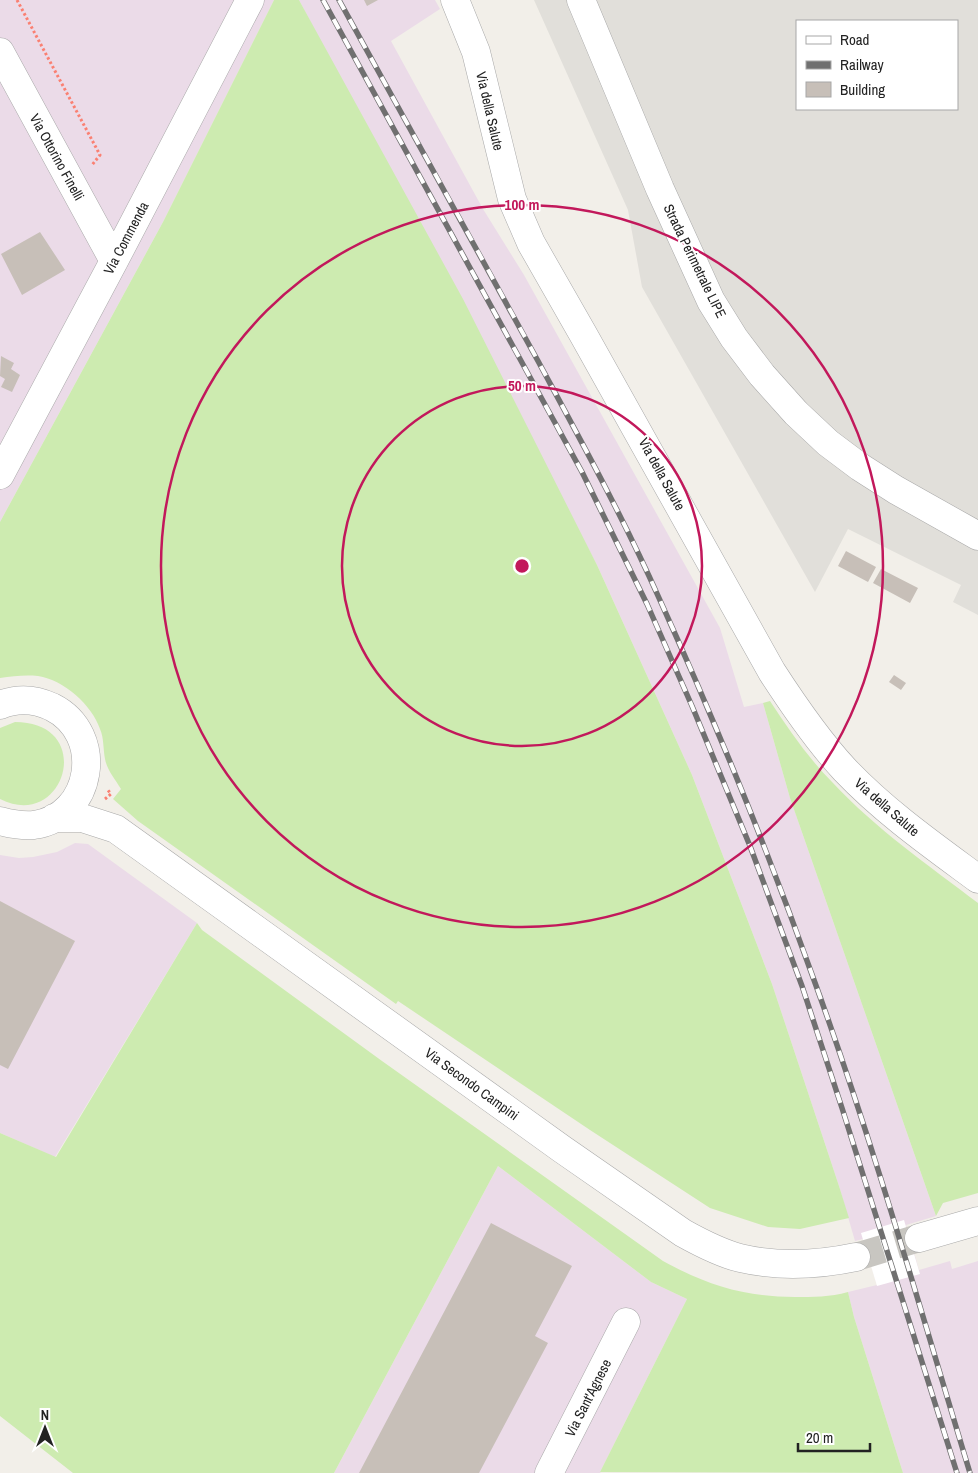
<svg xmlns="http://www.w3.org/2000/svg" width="978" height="1473" font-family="'Archivo Narrow',sans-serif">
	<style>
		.industrial { fill: #ebdbe8 }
		.airport { fill: #e1dfda; fill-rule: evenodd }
		.grass { fill: #cdebb0 }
		.pier { fill: #fff }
		.building { fill: #c7bfb8 }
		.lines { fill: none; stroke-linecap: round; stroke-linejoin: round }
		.minor-tunnel { stroke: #c8c6c1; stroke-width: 28; stroke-dasharray: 28 14; stroke-linecap: butt }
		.minor-casing { stroke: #a9a9a9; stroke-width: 29 }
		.path { stroke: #fa8072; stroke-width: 3; stroke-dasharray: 2.5 2.5; stroke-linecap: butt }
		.minor { stroke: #fff; stroke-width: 28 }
		.rail-casing { stroke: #707070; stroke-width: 5.5 }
		.rail { stroke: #fff; stroke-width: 4; stroke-dasharray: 11; stroke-linecap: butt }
		.ring { fill: none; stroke: #c2185b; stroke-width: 2.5 }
		.labels { text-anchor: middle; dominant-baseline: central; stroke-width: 4; stroke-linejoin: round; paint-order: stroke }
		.street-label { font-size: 14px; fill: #222; stroke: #fff }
		.centre { fill: #c2185b; stroke: #fff; stroke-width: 2.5 }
		.ring-label { font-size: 15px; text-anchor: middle; font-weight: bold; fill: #c2185b; stroke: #fff; stroke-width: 4; stroke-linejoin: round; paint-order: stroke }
	</style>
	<rect width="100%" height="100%" fill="#f2efe9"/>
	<!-- industrial -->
	<path class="industrial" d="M0 0H274L163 222 0 522Z
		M299 0H435L440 9 391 41 483 209 524 275 720 628 744 707 763 703 790 798 936 1216 906 1225 919 1270 950 1261 952 1269 978 1261V1473H903L854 1317 848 1292 877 1285 863 1239 855 1241 839 1186 772 984 692 775 597 565Z
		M75 843 88 844 197 923 55 1157 0 1133V855L19 858 33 857 57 852Z
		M498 1166 651 1282 687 1299 600 1472 601 1473H334Z"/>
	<!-- airport -->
	<path class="airport" d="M534 0H978V615L953 602 961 585 848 529 815 592 642 287 628 210ZM797 21H957V109H797Z"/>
	<!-- grass -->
	<path class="grass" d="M274 0H299L463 299 597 565 692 775 772 984 839 1186 849 1218 800 1229 768 1227 710 1208 590 1130 398 1001 396 1004 138 821 113 799 121 789C115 779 107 770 105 759 103 749 104 738 100 729 92 705 64 680 38 676 25 675 13 676 0 678V522L163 222Z
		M770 701C789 730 809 759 833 783 876 829 928 865 978 903V1193L943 1203 936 1216 790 798 763 703Z
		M15 722C97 722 65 832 0 799V728Z
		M197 923 202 930 382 1061 663 1261C709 1286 742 1296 795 1297 813 1297 830 1297 848 1292L854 1317 903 1473 600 1472 687 1299 651 1282 498 1166 334 1473H73L0 1416V1133L56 1157Z"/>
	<!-- pier -->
	<path class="pier" d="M904 1220 920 1274 877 1286 861 1233Z"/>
	<!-- building -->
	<path class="building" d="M364 0H378L367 6Z
		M40 232 65 270 22 295 1 254Z
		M1 356 14 363 11 369 20 375 12 392 1 387 5 379 0 376Z
		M846 551 876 567 868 582 838 566Z
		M881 569 918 588 910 603 873 583Z
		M894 675 906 683 901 690 889 682Z
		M0 901 75 941 8 1069 0 1065Z
		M491 1223 572 1266 535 1336 548 1343 479 1473H359Z"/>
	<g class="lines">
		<!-- minor-tunnel -->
		<path class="minor-tunnel" d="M856 1257 919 1238"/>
		<!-- minor casing -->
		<g class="minor-casing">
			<path id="minor" d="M455 0 476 52 512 199 531 243 583 334 772 672C794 706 817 740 845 770 885 812 932 845 978 879
				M581 0 660 189 711 301 734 338 762 375 796 413 828 443 860 467 896 490 978 536
				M0 52 114 261
				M0 475 114 261 250 0
				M0 705C17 698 35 699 52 707 106 734 93 817 34 825 22 826 11 824 0 821
				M54 818H82L116 829 562 1149 683 1233C701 1243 720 1253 740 1258 778 1267 818 1265 856 1257
				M919 1238 978 1221
				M549 1473 626 1322"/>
		</g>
		<!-- path -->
		<path class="path" d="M17 0 100 155 92 165
			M105 799 111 794 107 789"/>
		<!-- minor -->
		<use href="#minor" class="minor"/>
		<!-- rail casing -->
		<g class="rail-casing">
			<path id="rail" d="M323 0 582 472 647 604 692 706 750 846 802 986 842 1108 957 1473
				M339 0C405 120 472 240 538 361 580 439 623 517 659 598 716 723 768 851 814 980 873 1142 920 1308 970 1473"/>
		</g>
		<!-- rail -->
		<use href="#rail" class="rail"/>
	</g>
	<!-- distance rings -->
	<g class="ring">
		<circle cx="522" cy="566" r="180"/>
		<circle cx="522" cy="566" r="361"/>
	</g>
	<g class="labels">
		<!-- street labels -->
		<g class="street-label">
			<text transform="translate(490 111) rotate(77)">Via della Salute</text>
			<text transform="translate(57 157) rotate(61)">Via Ottorino Finelli</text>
			<text transform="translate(126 238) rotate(-62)">Via Commenda</text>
			<text transform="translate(695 261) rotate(64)">Strada Perimetrale LIPE</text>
			<text transform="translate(662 474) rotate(61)">Via della Salute</text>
			<text transform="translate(887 807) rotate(41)">Via della Salute</text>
			<text transform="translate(472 1084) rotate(36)">Via Secondo Campini</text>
			<text transform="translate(588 1398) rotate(-63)">Via Sant'Agnese</text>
		</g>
	</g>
	<circle cx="522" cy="566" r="8" class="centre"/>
	<g class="ring-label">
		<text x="522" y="210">100 m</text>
		<text x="522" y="391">50 m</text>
	</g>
	<!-- legend -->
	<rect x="796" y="20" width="162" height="90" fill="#ffffff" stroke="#a7a7a7"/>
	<rect x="806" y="36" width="25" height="8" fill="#ffffff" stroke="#a7a7a7"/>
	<text x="840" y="45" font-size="15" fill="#222222">Road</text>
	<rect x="806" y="61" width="25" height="8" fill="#707070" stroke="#a7a7a7"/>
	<text x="840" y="70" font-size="15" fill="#222222">Railway</text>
	<rect x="806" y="82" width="25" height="15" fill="#c7bfb8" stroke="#a7a7a7"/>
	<text x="840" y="95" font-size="15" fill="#222222">Building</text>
	<!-- north arrow -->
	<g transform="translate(45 1428)" stroke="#ffffff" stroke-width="4" paint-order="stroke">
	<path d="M0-4L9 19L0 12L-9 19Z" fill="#222222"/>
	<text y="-8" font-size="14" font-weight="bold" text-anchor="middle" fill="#222222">N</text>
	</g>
	<!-- scale -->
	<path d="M798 1443v8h72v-8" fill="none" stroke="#222222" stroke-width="2.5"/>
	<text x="806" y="1443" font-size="15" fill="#222222" stroke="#ffffff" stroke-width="4" paint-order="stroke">20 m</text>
</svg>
